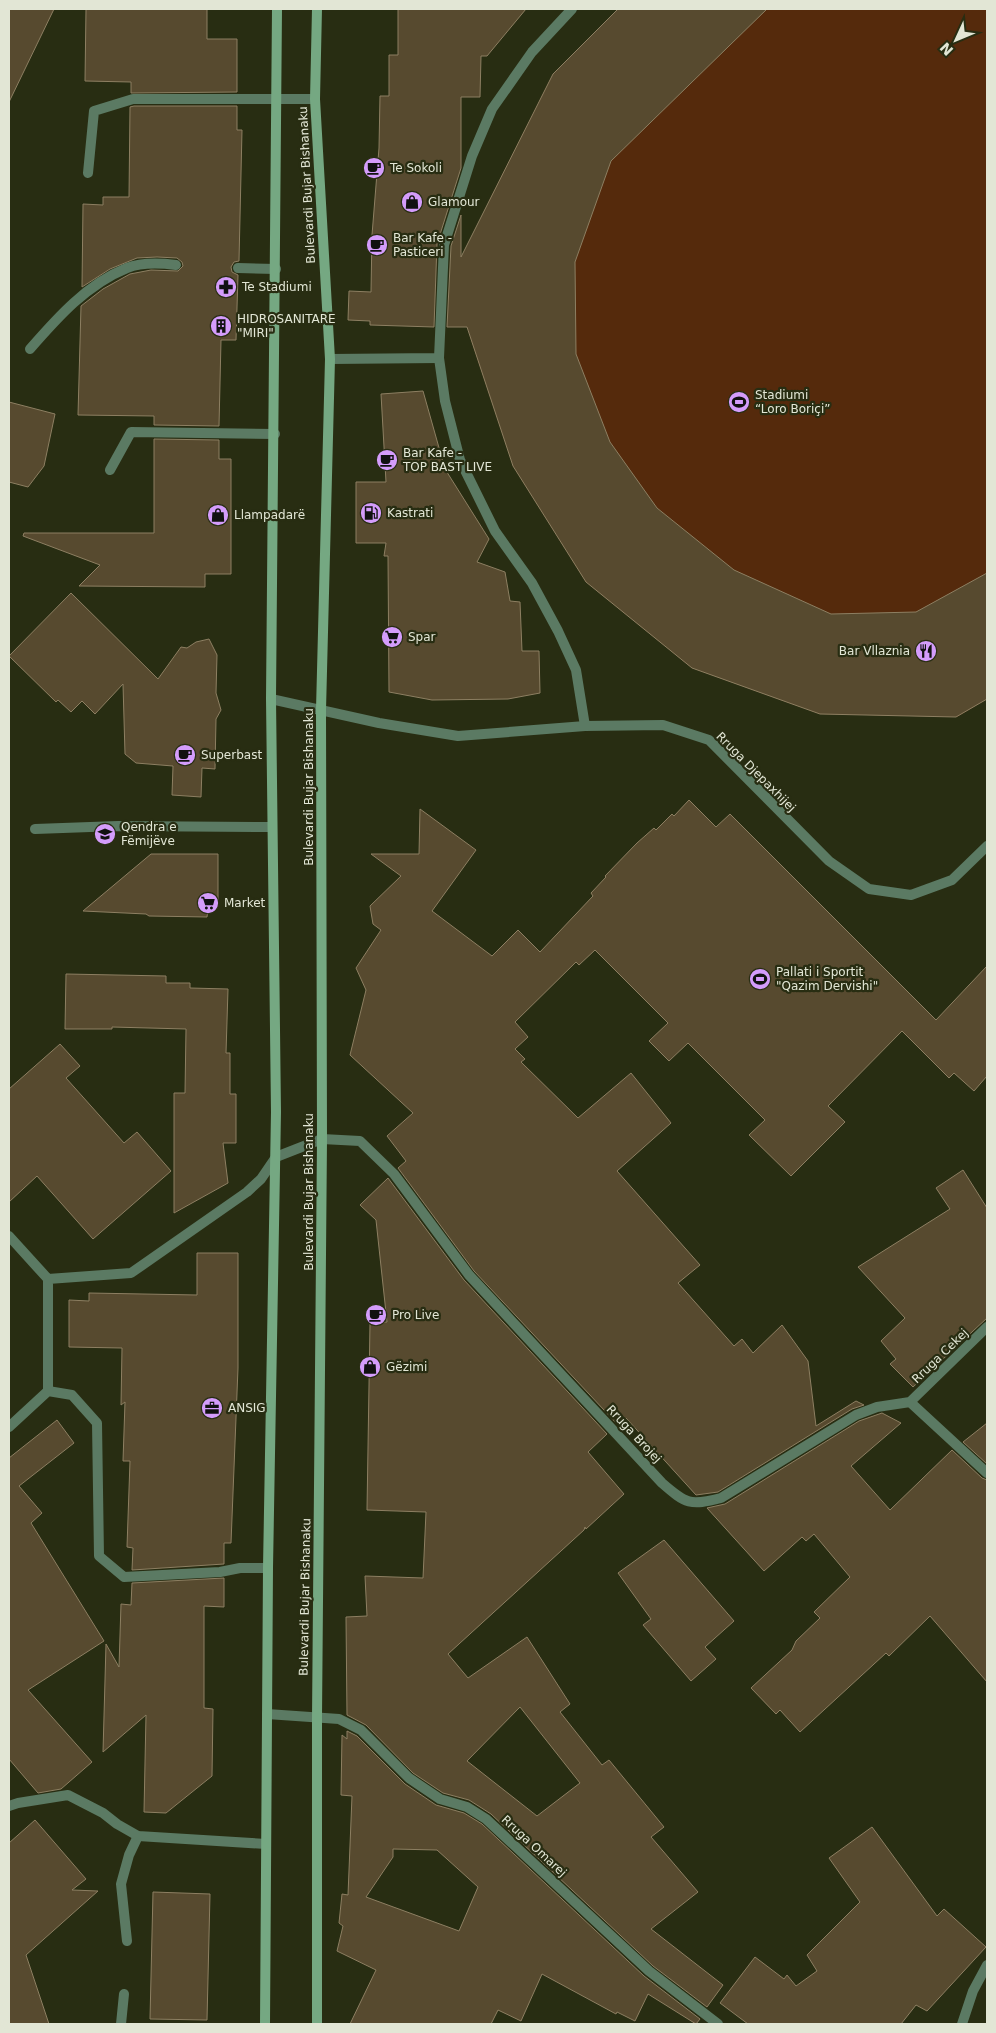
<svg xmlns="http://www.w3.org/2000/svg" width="996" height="2033" font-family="'DejaVu Sans',sans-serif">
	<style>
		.green { fill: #552a0c }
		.building { fill: #574a2f; stroke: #8d7f62; fill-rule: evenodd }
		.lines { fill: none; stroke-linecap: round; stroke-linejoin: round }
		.service { stroke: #5b7a63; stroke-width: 10 }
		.minor { stroke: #5b7a63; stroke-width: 10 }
		.secondary { stroke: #75a882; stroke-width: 10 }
		.labels { text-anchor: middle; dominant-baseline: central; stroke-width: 4.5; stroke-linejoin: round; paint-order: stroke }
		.poi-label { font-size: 12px; fill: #e2e6d5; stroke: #282d12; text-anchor: start }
		.street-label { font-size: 12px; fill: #e2e6d5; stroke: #282d12 }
	</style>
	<rect width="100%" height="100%" fill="#282d12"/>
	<!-- green -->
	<path class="green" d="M618 9H987V699L957 717 820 714 692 668 586 582 513 466 470 337 489 201 553 74Z"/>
	<!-- building -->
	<path class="building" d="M9 9H54L9 102Z
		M86 9H207V39H237V92L131 93V82L85 81Z
		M398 9H526L487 56H481L480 97H461V168L437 244 434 327 370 325V321L348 320 349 291 371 292 372 235 379 148 380 96H389V55H398Z
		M618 9H767L611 161 575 262 576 354 610 442 657 508 734 570 831 614 916 612 987 573V699L956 717 820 714 692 668 586 582 513 466 467 327H447L451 246 461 215V257L553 74Z
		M134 106H237V130H242L239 261 234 262 231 267 232 272 238 275 236 340H221L219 426 154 425V416L78 415 81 306 103 289 130 274 151 270 178 271 183 266 182 262 177 258 157 257 137 258 110 269 82 287 83 204 103 205V197H129L130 107Z
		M423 391 445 469 489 539 477 562 505 572 510 601 520 602 522 651H539L540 693 508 699 432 700 389 692 388 556H384L386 543H356V482H386L381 394Z
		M9 402 55 414 44 466 28 487 9 482Z
		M154 439 219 440V459H231V574H205V587L79 586 100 565 23 536 24 533H154Z
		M71 593 158 679 181 647 187 648 196 642 209 639 217 655 216 693 221 710 216 719 215 769 202 768 201 797 172 795 173 766 136 763 125 754 123 684 95 714 82 701 71 712 58 700 56 702 9 656Z
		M689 800 716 827 730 814 936 1020 987 966V1076L974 1091 954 1073 949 1078 902 1031 828 1106 845 1122 791 1176 749 1135 765 1120 688 1043 669 1061 649 1041 668 1023 595 950 579 965 576 962 515 1022 528 1037 515 1049 525 1059 521 1062 578 1118 631 1073 671 1123 617 1171 700 1265 678 1283 734 1346 742 1339 753 1353 782 1325 808 1361 816 1426 856 1401 864 1405 852 1409 718 1492 696 1495 626 1418 618 1425 474 1271 398 1168 406 1161 387 1136 413 1113 350 1055 366 990 356 968 381 930 373 924 370 906 401 876 371 854H419L420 809 476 850 432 911 492 956 518 930 540 952 593 896 591 893 606 877 605 876 637 843 654 828 656 830 672 814 674 816Z
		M151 854H218V900L211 899V909H208L207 917 149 916 146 914 83 911Z
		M66 974 166 976V983H190V988L228 989 226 1053H230V1094H236V1143H223L228 1183 174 1213V1093H185L186 1029 112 1027V1029H65Z
		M60 1044 80 1066 66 1078 124 1143 137 1132 171 1171 93 1239 37 1176 9 1202V1089Z
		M963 1170 987 1208V1318L913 1387 890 1364 896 1359 881 1341 905 1318 858 1267 950 1209 936 1188Z
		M388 1178 464 1280 607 1434 588 1452 624 1494 586 1529 585 1527 584 1530 448 1654 468 1678 527 1637 570 1704 560 1712 602 1765 609 1760 664 1827 651 1837 698 1892 651 1929 723 1985 707 2007 653 1966 491 1814 469 1800 443 1793 413 1773 366 1725 347 1715 346 1617 367 1616 365 1576 423 1578 426 1512 367 1510 370 1323 387 1322 376 1220 360 1205ZM520 1707 580 1783 537 1816 467 1761Z
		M197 1253H238V1368L231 1543H224V1564L132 1570 133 1548 127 1547 130 1461H123L125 1402 121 1405 122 1348 69 1347V1300L89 1301V1293L197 1295Z
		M882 1413 901 1423 851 1466 890 1510 952 1450 982 1478 987 1480V1682L930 1616 889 1656 886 1653 800 1732 780 1710 776 1714 751 1688 792 1650 796 1641 820 1618 814 1612 850 1577 814 1534 806 1541 802 1537 764 1571 707 1508 725 1504 859 1421Z
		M57 1420 74 1443 19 1486 42 1513 31 1523 104 1641 28 1690 92 1762 61 1789 38 1793 9 1759V1458Z
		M987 1423V1464L963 1442Z
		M664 1540 734 1621 705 1647 716 1659 691 1681 643 1625 651 1619 618 1573Z
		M224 1578V1607L204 1606V1708L213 1709 212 1776 166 1813 144 1812 146 1715 103 1752 106 1644 119 1667 121 1604 131 1605 132 1583Z
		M347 1731 357 1736 405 1784 436 1805 464 1813 482 1824 644 1976 700 2019 696 2024 648 1994 635 2021 617 2012 616 2014 542 1974 521 2021 498 2010 491 2024H350L376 1970 337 1951 343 1926 339 1923 342 1894 348 1895 352 1796 341 1795 342 1735 347 1739ZM393 1849 437 1850 478 1887 459 1931 366 1897 393 1857Z
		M35 1820 86 1879 72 1890 98 1891 26 1955 49 2024H9V1843Z
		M872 1827 937 1916 944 1909 986 1947 927 2011 916 2005 901 2024H748L720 2003 755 1957 784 1979 787 1975 796 1986 817 1971 807 1955 860 1902 829 1858Z
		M153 1892 210 1894 207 2020 150 2019Z"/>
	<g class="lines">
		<!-- service -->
		<path class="service" d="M88 173 94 111 133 99H315
			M238 268 276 269
			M30 349C57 318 87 284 127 268 142 262 160 263 176 265
			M439 358 445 401 460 460 495 531 532 583 558 631 576 670 585 726
			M110 470 131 432 275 434
			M271 699 379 723 458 736 585 726 663 725 709 740 829 861 869 889 911 895 952 880 987 846
			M35 829 118 826 272 827
			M127 1941 121 1884 129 1855 138 1836
			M121 2024 124 1994
			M962 2024 973 1991 987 1965"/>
		<!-- minor -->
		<path class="minor" d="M330 359 439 358 444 245 472 156 492 109 532 52 572 9
			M9 1236 48 1279 131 1273 247 1192 261 1179 276 1157 322 1139 360 1141 394 1174 469 1275 662 1483C686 1504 690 1506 721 1498L856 1415 877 1407 910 1402
			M48 1391 72 1395 97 1423 99 1556 124 1577 220 1572 240 1568H268
			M910 1402 987 1327
			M910 1402 987 1473
			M9 1427 48 1391V1279
			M267 1714 339 1719 361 1730 409 1778 440 1799 467 1807 486 1819 649 1971 718 2024
			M9 1806 18 1803 68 1795 103 1813 117 1824 138 1836 266 1844"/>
		<!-- secondary -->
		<path class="secondary" d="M317 9 315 99 330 359 321 710 322 1139 317 1718V2024
			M265 2024 268 1568 276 1112 271 699 277 9"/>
	</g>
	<!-- icons -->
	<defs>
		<g id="cafe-disc" transform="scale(1.125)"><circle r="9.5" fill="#d49cfb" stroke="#282d12"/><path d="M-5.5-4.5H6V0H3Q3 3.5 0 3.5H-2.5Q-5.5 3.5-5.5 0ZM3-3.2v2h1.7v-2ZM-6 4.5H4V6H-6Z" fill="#111"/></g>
		<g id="shop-disc" transform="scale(1.125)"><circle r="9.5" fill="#d49cfb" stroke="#282d12"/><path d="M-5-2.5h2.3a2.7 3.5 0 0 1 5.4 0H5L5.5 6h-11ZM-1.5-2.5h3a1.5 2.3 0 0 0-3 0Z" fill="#111"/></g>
		<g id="pharmacy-disc" transform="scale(1.125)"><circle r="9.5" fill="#d49cfb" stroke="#282d12"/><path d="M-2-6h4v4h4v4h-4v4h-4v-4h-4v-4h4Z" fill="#111"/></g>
		<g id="building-disc" transform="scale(1.125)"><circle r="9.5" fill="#d49cfb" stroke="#282d12"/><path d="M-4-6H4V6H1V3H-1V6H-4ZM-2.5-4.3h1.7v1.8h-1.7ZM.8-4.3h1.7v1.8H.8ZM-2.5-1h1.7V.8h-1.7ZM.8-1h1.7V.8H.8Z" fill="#111"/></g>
		<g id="stadium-disc" transform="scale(1.125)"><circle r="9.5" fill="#d49cfb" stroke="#282d12"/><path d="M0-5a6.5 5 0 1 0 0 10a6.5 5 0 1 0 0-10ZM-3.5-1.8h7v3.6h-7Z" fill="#111"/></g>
		<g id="fuel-disc" transform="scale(1.125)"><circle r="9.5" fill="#d49cfb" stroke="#282d12"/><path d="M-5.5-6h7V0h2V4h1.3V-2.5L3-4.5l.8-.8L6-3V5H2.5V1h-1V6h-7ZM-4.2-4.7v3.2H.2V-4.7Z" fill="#111"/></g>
		<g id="supermarket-disc" transform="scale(1.125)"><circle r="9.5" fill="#d49cfb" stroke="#282d12"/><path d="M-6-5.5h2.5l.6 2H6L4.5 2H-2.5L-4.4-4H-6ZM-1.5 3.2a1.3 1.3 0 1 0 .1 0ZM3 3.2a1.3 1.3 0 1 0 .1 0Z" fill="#111"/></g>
		<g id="restaurant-disc" transform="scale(1.125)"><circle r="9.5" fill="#d49cfb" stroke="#282d12"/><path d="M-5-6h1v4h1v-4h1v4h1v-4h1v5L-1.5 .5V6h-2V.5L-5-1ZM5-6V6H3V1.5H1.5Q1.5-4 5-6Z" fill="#111"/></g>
		<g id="school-disc" transform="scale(1.125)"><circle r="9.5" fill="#d49cfb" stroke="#282d12"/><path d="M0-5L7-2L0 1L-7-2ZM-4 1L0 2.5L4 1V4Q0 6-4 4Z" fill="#111"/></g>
		<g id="office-disc" transform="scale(1.125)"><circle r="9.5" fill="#d49cfb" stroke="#282d12"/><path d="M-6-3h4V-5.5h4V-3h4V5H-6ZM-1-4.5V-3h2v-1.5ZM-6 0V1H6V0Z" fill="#111"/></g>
	</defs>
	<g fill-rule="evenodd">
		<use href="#cafe-disc" x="374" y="168"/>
		<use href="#shop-disc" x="412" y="202"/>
		<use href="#cafe-disc" x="377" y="245"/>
		<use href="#pharmacy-disc" x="226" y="287"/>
		<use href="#building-disc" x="221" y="326"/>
		<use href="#stadium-disc" x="739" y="402"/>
		<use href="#cafe-disc" x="387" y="460"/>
		<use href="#fuel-disc" x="371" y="513"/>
		<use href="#shop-disc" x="218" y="515"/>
		<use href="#supermarket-disc" x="392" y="637"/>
		<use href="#restaurant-disc" x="926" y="651"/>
		<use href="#cafe-disc" x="185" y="755"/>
		<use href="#school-disc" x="105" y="834"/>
		<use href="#supermarket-disc" x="208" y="903"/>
		<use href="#stadium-disc" x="760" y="979"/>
		<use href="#cafe-disc" x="376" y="1315"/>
		<use href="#shop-disc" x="370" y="1367"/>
		<use href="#office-disc" x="212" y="1408"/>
	</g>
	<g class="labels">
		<!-- poi labels -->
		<g class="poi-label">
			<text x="390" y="168">Te Sokoli</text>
			<text x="428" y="202">Glamour</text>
			<text x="393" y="238">Bar Kafe -<tspan x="393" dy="14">Pasticeri</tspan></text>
			<text x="242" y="287">Te Stadiumi</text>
			<text x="237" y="319">HIDROSANITARE<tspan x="237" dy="14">"MIRI"</tspan></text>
			<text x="755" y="395">Stadiumi<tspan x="755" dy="14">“Loro Boriçi”</tspan></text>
			<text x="403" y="453">Bar Kafe -<tspan x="403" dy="14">TOP BAST LIVE</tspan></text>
			<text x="387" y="513">Kastrati</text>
			<text x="234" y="515">Llampadarë</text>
			<text x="408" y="637">Spar</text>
			<text x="910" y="651" text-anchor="end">Bar Vllaznia</text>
			<text x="201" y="755">Superbast</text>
			<text x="121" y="827">Qendra e<tspan x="121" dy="14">Fëmijëve</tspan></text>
			<text x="224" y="903">Market</text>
			<text x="776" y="972">Pallati i Sportit<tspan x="776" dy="14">"Qazim Dervishi"</tspan></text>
			<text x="392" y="1315">Pro Live</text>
			<text x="386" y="1367">Gëzimi</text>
			<text x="228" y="1408">ANSIG</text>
		</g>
		<!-- street labels -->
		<g class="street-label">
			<text transform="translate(307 185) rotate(-93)">Bulevardi Bujar Bishanaku</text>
			<text transform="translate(756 772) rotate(45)">Rruga Djepaxhijej</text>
			<text transform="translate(309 787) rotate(-90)">Bulevardi Bujar Bishanaku</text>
			<text transform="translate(309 1192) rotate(-90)">Bulevardi Bujar Bishanaku</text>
			<text transform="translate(940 1356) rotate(-44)">Rruga Cekej</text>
			<text transform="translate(634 1434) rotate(47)">Rruga Brojej</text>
			<text transform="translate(305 1597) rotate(-89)">Bulevardi Bujar Bishanaku</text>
			<text transform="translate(534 1846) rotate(43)">Rruga Omarej</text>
		</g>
	</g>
	<!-- border -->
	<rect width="996" height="2033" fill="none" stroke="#e2e6d5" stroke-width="20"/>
	<!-- north arrow -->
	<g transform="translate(956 40) rotate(226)" stroke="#282d12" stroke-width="4" paint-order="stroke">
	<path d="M0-4L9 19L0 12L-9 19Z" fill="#e2e6d5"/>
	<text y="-8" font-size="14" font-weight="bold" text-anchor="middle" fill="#e2e6d5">N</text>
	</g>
</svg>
